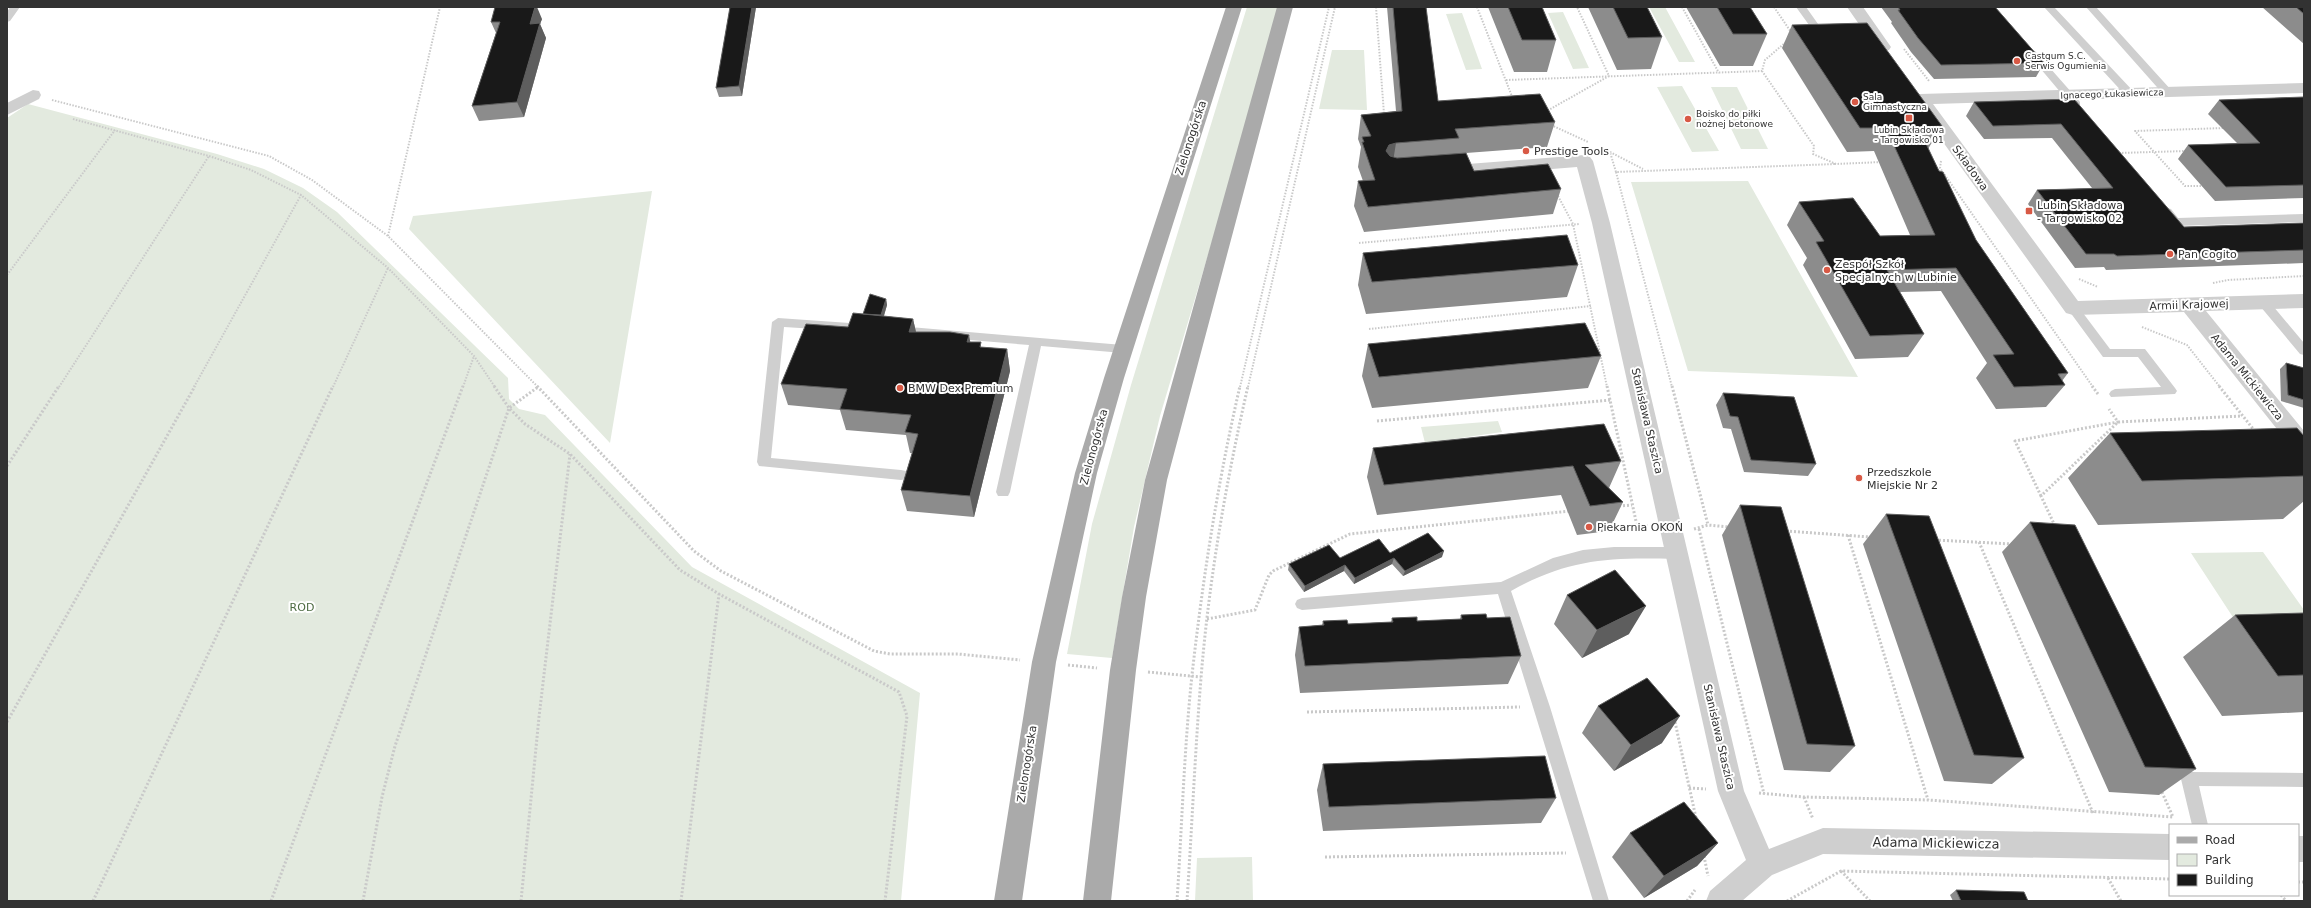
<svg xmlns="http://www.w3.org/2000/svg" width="2311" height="908" font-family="'DejaVu Sans',sans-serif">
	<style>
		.green { fill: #e3eadf }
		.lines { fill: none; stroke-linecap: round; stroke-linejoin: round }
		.path-far1 { stroke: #c9c9c9; stroke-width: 2; stroke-dasharray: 1.5 1.5; stroke-linecap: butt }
		.path { stroke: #c9c9c9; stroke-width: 3; stroke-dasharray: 2 2; stroke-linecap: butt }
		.service { fill: #cfcfcf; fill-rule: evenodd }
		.minor { fill: #cfcfcf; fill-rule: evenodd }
		.primary { fill: #aaa; fill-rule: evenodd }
		.wall { fill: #8c8c8c }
		.shaded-wall { fill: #5e5e5e }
		.building { fill: #191919; stroke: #5e5e5e }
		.poi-dot { fill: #d85945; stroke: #fff; stroke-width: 1.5 }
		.labels { text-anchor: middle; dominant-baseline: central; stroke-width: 4; stroke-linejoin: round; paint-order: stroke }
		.far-poi-label { font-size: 9px; fill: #323232; stroke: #fff; text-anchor: start }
		.far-street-label { font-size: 9px; fill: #323232; stroke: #fff }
		.street-label { font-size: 11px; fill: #323232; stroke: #fff }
		.poi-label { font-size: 11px; fill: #323232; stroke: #fff; text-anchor: start }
		.park-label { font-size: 11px; fill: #4d6b42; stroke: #fff }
		.near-street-label { font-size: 13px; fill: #323232; stroke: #fff }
	</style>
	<rect width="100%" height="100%" fill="#fff"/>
	<!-- green -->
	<path class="green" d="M1247 7H1282L1160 416 1134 527 1112 658 1067 654 1092 524 1131 385Z
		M1649 7H1665L1695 62H1679Z
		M1563 12 1589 68 1573 69 1548 13Z
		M1462 13 1482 69 1466 70 1446 14Z
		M1332 50H1364L1367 110 1319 109Z
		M1682 86 1719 151 1692 152 1657 87Z
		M1711 87H1737L1768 149H1741Z
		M28 104 217 154 264 169 303 188 337 212 508 378 509 399 519 409 545 415 692 567 920 693 901 901H7V118Z
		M1748 181 1858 377 1688 371 1631 182Z
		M652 191 610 443 409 229 413 216Z
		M1498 421 1502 432 1425 443 1421 427Z
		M2263 552 2304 610V627L2240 628 2191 553Z
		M1252 857 1253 901H1195L1197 858Z"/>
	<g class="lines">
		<!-- path-far1 -->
		<path class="path-far1" d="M1376 7 1384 114
			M1477 7 1513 99
			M1682 7 1719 73
			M1774 7 1791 32
			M1786 42 1765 60 1762 71 1814 146 1813 154 1836 164 1882 162
			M1904 49 1929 81
			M1506 80 1762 71
			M52 100 269 156 312 180 388 236 538 387
			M1545 112 1609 76 1577 7
			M73 119 209 156 251 170 301 195 388 268 474 356 495 387
			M1551 125 1588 142
			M1600 148 1610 152 1616 172 1836 164
			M1610 152 1643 169
			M2119 153 2186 151
			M1941 161 1940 168 2093 387
			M1616 172 1672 387
			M2204 186H2185L2135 131 2225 128
			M1558 196 1573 224 1607 387
			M388 236 440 7
			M1359 243 1579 224
			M7 275 115 130
			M2079 279 2098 287
			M2213 283 2228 280 2304 276
			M2142 327 2187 345 2220 387
			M1369 329 1591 306
			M59 387 209 156
			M194 387 301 195
			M333 387 388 268
			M463 387 474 356
			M1240 387 1329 7
			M1248 387 1335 7"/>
		<!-- path -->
		<path class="path" d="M494 386 509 408 525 424 570 454 680 570 719 594 899 692 907 716 885 901
			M537 386 694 551 721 571 874 651 890 654H958L1020 660
			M1607 386 1637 526H1648
			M1672 386 1708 525
			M2092 386 2098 394
			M2219 386 2254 430
			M1377 421 1611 400
			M7 466 59 386
			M2041 496 2015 441 2118 422 2109 409
			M1619 506 1632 505
			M2055 526 2041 496 2118 422 2242 416
			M1694 529 1708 525 1729 527
			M1699 529 1764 794
			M1786 531 1870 537
			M1848 535 1928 800
			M1935 540 2012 544
			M1979 542 2093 813
			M1207 619 1255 610 1269 575 1273 571 1350 534 1570 511
			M1068 665 1097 668
			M1148 672 1201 677
			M1307 712 1520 707
			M7 722 195 386
			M1675 722 1696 818
			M1689 788 1706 789
			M1759 793 1804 797 1928 800 2173 817 2161 790
			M1804 797 1813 819
			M1704 856 1708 876
			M1325 857 1566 853
			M1841 871 1870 901
			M2108 878 2121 901
			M2298 882H2304
			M2281 895 2286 901
			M93 901 333 386
			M271 901 463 386
			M363 901 382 797 395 746 509 408 538 387
			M521 901 539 717 570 454
			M681 901 719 594
			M1177 901C1182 826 1184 750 1192 675 1203 577 1218 481 1240 386
			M1187 901C1192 827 1195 752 1201 678 1209 579 1226 482 1248 386
			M1687 901 1695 890
			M1787 901 1841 871 2170 879"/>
		<!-- service -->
		<path class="service" d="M10 7H20L10 21 7 22V12Z
			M1796 7H1806L1823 31 1828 32V36H1817Z
			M2044 7H2054L2134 92V96H2126Z
			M2086 7H2096L2172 91V95H2164Z
			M2032 50 2035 51 2080 102V106H2072L2029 55V51Z
			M2167 208 2171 209 2178 218 2304 214V222L2175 226 2171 225 2162 212Z
			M2264 299 2268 300 2304 343V355L2300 354 2260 306 2258 303Z
			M2073 304 2077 305 2110 349H2145L2175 388 2177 391 2175 394 2111 397 2109 394 2111 391 2115 389 2161 387 2138 357H2103L2067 308Z
			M778 318 864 324 870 328 864 332 784 327 771 458 901 470 906 471 908 475 906 479 901 480 759 466 757 462 772 322Z
			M898 326 1123 345 1129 349 1123 353 1041 346 1010 492 1008 496H998L996 492 1029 345 898 334 892 330Z
			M1614 547H1677L1682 549 1684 553 1682 557 1677 559C1612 557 1569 558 1511 591L1550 707 1609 901H1593L1498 594 1302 610 1297 608 1295 604 1297 600 1302 598 1501 582 1553 558 1583 550Z
			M2189 772 2304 773V787L2199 786 2208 825H2192L2181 779 2183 774Z"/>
		<!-- minor -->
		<path class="minor" d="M1847 7H1863L1891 47 1889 50H1877Z
			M2304 83V93L1933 104 2078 301 2304 294V308L2206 311 2304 431V455L2296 453 2184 312 2073 315 2066 313 1912 99 1914 95 1920 94Z
			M33 90 39 91 41 95 39 99 7 115V103Z
			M1584 155 1590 157 1593 161 1610 223 1744 791 1769 849 1823 828 2170 834V860L1823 854 1772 875 1742 901H1706L1710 891 1746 860 1718 791 1592 223 1577 167 1442 178 1436 176 1433 172 1436 168 1442 166Z
			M2298 836H2304V862H2298Z"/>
		<!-- primary -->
		<path class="primary" d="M1226 7H1242L1124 378 1097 473 1056 662 1022 901H994L1032 662 1075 473 1104 378Z
			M1277 7H1293L1167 480 1146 597 1136 670 1111 901H1083L1110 670 1122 597 1145 480Z"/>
	</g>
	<!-- wall -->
	<path class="wall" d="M730 7H756L742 96 719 97 716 88Z
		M1387 7H1426L1438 101 1555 122 1547 147 1466 153 1474 171 1561 189 1553 214 1364 232 1354 206 1358 181H1363L1358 167 1361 147 1358 139 1361 115 1396 111Z
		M1488 7H1542L1556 40 1547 72H1514Z
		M1588 7H1647L1662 37 1651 69 1617 70Z
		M1686 7H1750L1767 34 1753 66H1720Z
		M1881 7H1995L2044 63 2036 77 1934 79 1911 52 1891 23 1892 22Z
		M2262 7H2304V44Z
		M542 19 540 24 546 38 524 117 479 121 472 106 496 33 491 22Z
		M1792 25 1942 126 1928 149 1939 171 1976 240 2068 373 2062 381 2065 385 2046 407 1996 409 1976 378 1987 363 1941 291 1900 292 1924 334 1908 357 1855 359 1803 265 1807 258 1787 225 1799 202 1880 236 1910 235 1874 151 1847 152 1782 48Z
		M2304 97V198L2215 201 2178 159 2188 145 2237 143 2208 114 2219 100Z
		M2074 99 2184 227 2304 223V263L2106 270 2104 267 2075 268 2028 204 2037 190 2092 188 2052 138 1984 139 1966 116 1974 102Z
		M1363 253 1578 265 1567 297 1366 314 1358 285Z
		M886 299 887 305 884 316 913 319 916 332 970 342H981V347L1007 349 1010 371 974 517 907 511 901 490 912 453H910L906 435 846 430 840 410 788 405 781 384 848 327Z
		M1368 344 1601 356 1588 388 1372 408 1362 376Z
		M2286 363 2304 368V408L2281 401 2280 369Z
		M1723 393 1816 464 1808 476 1744 472 1731 429 1723 428 1716 405Z
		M2110 433 2304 436V501L2283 519 2098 525 2068 478Z
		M1373 448 1621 461 1609 488 1623 502 1609 531 1577 535 1561 495 1377 515 1367 477Z
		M1740 505 1855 746 1830 772 1784 770 1722 535Z
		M1886 514 2024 758 1992 784 1944 781 1863 544Z
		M2030 522 2196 769 2159 795 2109 792 2002 552Z
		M1390 553 1442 557 1403 576 1392 564 1354 584 1344 571 1304 592 1288 570 1289 564Z
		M1567 595 1629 634 1582 658 1554 624Z
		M2304 613V712L2222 716 2183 657 2235 615Z
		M1461 615 1487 618 1521 656 1508 684 1300 693 1295 655 1299 627 1322 625 1323 621 1348 624 1391 622 1392 618 1417 621 1460 619Z
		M1598 706 1662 743 1614 771 1582 733Z
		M1323 764 1556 798 1541 823 1323 831 1317 790Z
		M1630 833 1718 843 1697 866 1644 898 1612 857Z
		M1956 890 2028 901H1953L1950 895Z"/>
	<!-- shaded-wall -->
	<path class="shaded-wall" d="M535 7H537L542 19 540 24 546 38 524 117 517 102 530 24Z
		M752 7H756L742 96 739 86Z
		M1396 143 1392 168 1386 151 1389 145Z
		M886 299 887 305 881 325 880 318Z
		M913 319 918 341 909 332Z
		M969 335 973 356 967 342Z
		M1007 349 1010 371 974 517 970 496Z
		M1444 551 1442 557 1403 576 1405 571Z
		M1394 558 1392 564 1354 584 1355 578Z
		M1345 565 1344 571 1304 592 1305 586Z
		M1646 606 1629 634 1582 658 1597 630Z
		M1680 716 1662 743 1614 771 1631 745Z
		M1718 843 1697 866 1644 898 1664 876Z"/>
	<!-- building -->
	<path class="building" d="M495 7H535L530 24 540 23 517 102 472 106 500 22H491Z
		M730 7H752L739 86 716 88Z
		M1393 7H1426L1438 101 1540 94 1555 122 1455 129 1459 138 1396 143 1389 145 1386 151 1390 156 1397 158 1466 153 1474 171 1548 164 1561 189 1368 207 1358 181 1375 180 1362 142H1364L1362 137 1371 136 1361 115 1402 111Z
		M1508 7H1542L1556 40H1522Z
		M1613 7H1647L1662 37 1628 38Z
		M1717 7H1750L1767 34H1733Z
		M1898 7H1995L2044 63 1941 65 1918 38 1898 10H1900Z
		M2296 7H2304V14Z
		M1867 23 1942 126 1918 127 1939 171 1943 172 1976 240 2068 373 2058 374 2065 385 2014 387 1993 355 2014 354 1956 268 1887 270 1924 334 1870 336 1816 242 1824 241 1799 202 1853 198 1880 236 1935 235 1886 128H1860L1792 25Z
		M2304 97V185L2226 187 2188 145 2260 143 2219 100Z
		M2074 99 2184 227 2304 223V250L2117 256 2114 254H2086L2037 190 2113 188 2061 124 1993 126 1974 102Z
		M1567 235 1578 265 1372 282 1363 253Z
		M870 294 886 299 881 315 863 314Z
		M853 313 913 319 909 332H950L969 335 967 342H981L980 347 1007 349 970 496 901 490 918 434 905 432 911 415 840 409 847 389 781 384 806 324 848 327Z
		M1585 323 1601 356 1379 377 1368 344Z
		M2286 363 2304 368V400L2288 395Z
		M1723 393 1794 397 1816 464 1751 460 1738 417 1730 416Z
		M1604 424 1621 461 1585 465 1623 502 1590 506 1573 466 1384 485 1373 448Z
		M2297 428 2304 436V476L2142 481 2110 433Z
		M1740 505 1781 507 1855 746 1807 744Z
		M1886 514 1929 516 2024 758 1974 755Z
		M2030 522 2075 525 2196 769 2145 767Z
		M1428 533 1444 551 1405 571 1394 558 1355 578 1345 565 1305 586 1289 564 1329 545 1340 558 1379 539 1390 553Z
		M1615 570 1646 606 1597 630 1567 595Z
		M2304 613V675L2278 676 2235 615Z
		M1486 614 1487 618 1510 617 1521 656 1305 666 1299 627 1324 625 1323 621 1347 620 1348 624 1393 622 1392 618 1417 617V621L1462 619 1461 615Z
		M1647 678 1680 716 1631 745 1598 706Z
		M1545 756 1556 798 1329 807 1323 764Z
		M1684 802 1718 843 1664 876 1630 833Z
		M1956 890 2024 892 2028 901H1961Z"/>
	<!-- markers -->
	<g class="poi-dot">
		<circle cx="2017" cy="61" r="4"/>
		<circle cx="1855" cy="102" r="4"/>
		<rect x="1905" y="114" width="8" height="8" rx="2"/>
		<circle cx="1688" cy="119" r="4"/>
		<circle cx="1526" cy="151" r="4"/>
		<rect x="2025" y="207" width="8" height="8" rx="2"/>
		<circle cx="2170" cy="254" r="4"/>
		<circle cx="1827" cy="270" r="4"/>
		<circle cx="900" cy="388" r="4"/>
		<circle cx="1859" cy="478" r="4"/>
		<circle cx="1589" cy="527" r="4"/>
	</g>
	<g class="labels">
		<!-- far-poi labels -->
		<g class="far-poi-label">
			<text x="2025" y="56">Castgum S.C.<tspan x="2025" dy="10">Serwis Ogumienia</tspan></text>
			<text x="1863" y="97">Sala<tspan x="1863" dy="10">Gimnastyczna</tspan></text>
			<text x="1696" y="114">Boisko do piłki<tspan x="1696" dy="10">nożnej betonowe</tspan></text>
			<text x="1909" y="130" text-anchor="middle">Lubin Składowa<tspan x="1909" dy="10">- Targowisko 01</tspan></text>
		</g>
		<!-- far-street labels -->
		<g class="far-street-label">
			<text transform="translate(2112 94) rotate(-2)">Ignacego Łukasiewicza</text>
		</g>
		<!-- street labels -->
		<g class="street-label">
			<text transform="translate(1191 138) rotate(-72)">Zielonogórska</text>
			<text transform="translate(1970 168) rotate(54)">Składowa</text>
			<text transform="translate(2189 305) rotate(-2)">Armii Krajowej</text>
			<text transform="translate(2247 377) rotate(51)">Adama Mickiewicza</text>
			<text transform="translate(1647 421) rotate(77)">Stanisława Staszica</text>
			<text transform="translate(1094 447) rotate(-75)">Zielonogórska</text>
			<text transform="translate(1719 737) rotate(77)">Stanisława Staszica</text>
			<text transform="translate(1027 764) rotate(-81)">Zielonogórska</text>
		</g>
		<!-- poi labels -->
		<g class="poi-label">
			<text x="1534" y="151">Prestige Tools</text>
			<text x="2037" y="205">Lubin Składowa<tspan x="2037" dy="13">- Targowisko 02</tspan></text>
			<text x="2178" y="254">Pan Cogito</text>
			<text x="1835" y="264">Zespół Szkół<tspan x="1835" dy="13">Specjalnych w Lubinie</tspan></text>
			<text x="908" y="388">BMW Dex Premium</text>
			<text x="1867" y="472">Przedszkole<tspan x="1867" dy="13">Miejskie Nr 2</tspan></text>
			<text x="1597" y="527">Piekarnia OKOŃ</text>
		</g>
		<!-- park labels -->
		<g class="park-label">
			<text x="302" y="607">ROD</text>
		</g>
		<!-- near-street labels -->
		<g class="near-street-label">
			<text transform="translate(1936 843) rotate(1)">Adama Mickiewicza</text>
		</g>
	</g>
	<!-- border -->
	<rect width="2311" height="908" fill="none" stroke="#323232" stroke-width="16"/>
	<!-- legend -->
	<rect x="2169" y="824" width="130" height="72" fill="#ffffff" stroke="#adadad"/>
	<rect x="2177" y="837" width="20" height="6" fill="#aaaaaa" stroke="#adadad"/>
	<text x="2205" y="844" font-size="12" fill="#323232">Road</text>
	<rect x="2177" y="854" width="20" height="12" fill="#e3eadf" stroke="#adadad"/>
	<text x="2205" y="864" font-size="12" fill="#323232">Park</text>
	<rect x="2177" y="874" width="20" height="12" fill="#191919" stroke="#adadad"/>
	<text x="2205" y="884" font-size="12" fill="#323232">Building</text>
</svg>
